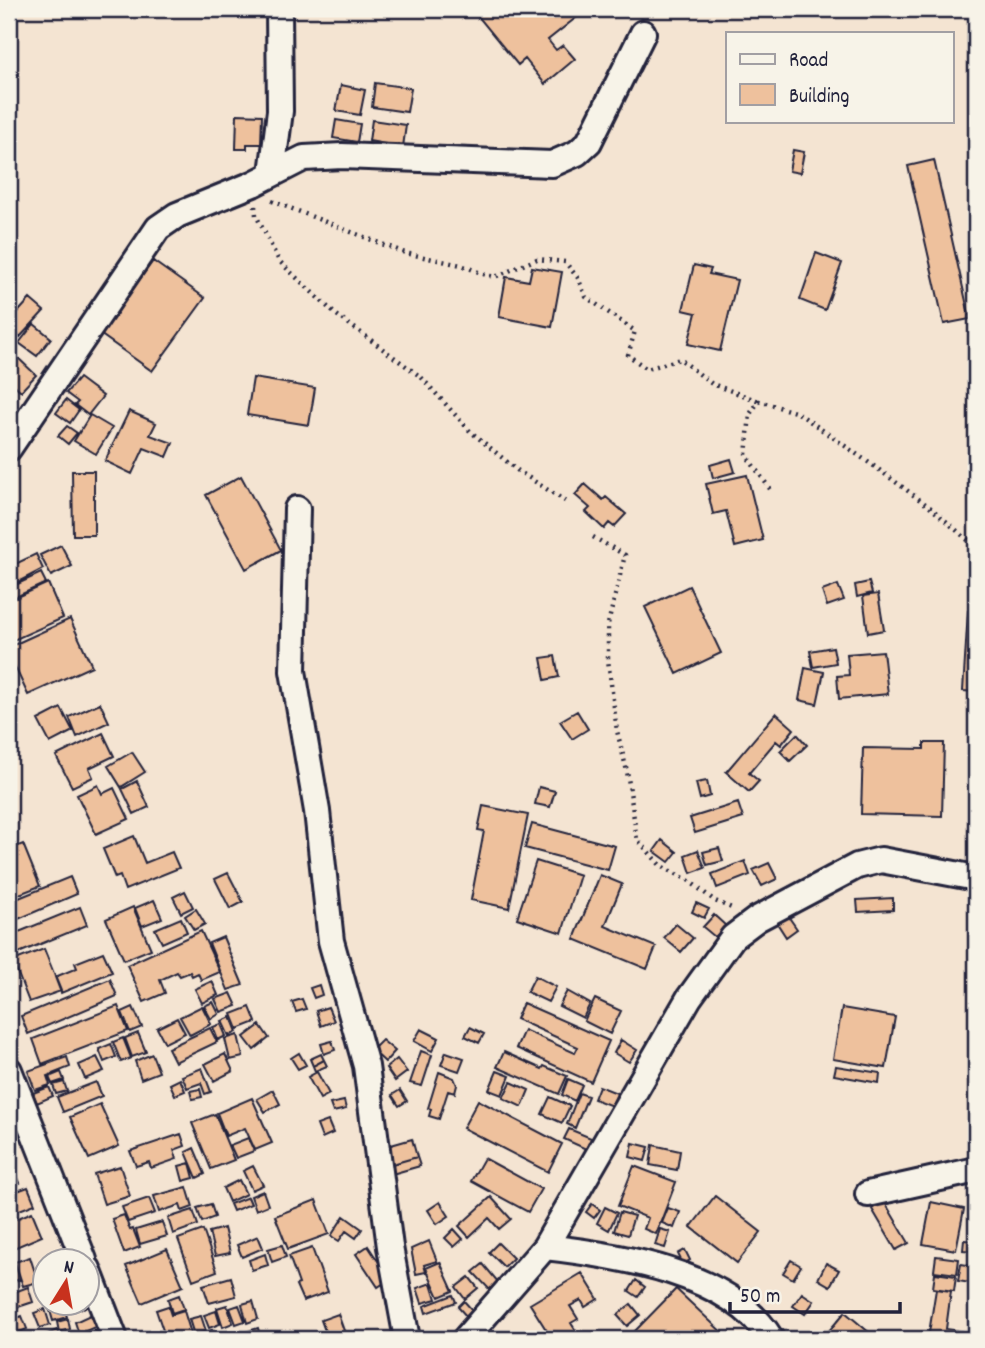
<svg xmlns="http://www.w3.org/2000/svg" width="985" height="1348" font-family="Dekko,sans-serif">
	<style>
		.building { fill: #eec19d; stroke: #22223b; stroke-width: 2 }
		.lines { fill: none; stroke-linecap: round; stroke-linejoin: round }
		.minor-casing { stroke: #22223b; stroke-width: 30 }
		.path { stroke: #22223b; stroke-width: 4.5; stroke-dasharray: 2 5; stroke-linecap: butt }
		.minor { stroke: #f7f3e8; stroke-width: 24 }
	</style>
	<rect width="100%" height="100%" fill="#f4e4d2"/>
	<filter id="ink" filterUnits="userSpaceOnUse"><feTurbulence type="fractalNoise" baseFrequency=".0143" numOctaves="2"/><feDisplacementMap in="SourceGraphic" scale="14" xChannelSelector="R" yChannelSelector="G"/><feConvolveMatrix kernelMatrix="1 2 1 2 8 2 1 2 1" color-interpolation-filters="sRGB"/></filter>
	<g filter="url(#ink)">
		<!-- building -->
		<path class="building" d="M485 9H587L548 40 556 50 563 45 575 59 545 84 525 59 518 65 477 15Z
			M375 83 411 88 407 112 372 107Z
			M341 85 365 90 360 115 336 111Z
			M237 114 262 115 261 144H247V149H236Z
			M336 120 360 124 357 142 333 138Z
			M372 120 406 125 403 147 369 141Z
			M793 150 804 152 800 173 789 171Z
			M934 160 970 319 944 324 908 166Z
			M816 253 842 263 825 310 800 300Z
			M153 261 205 298 152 371 100 334Z
			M694 265 711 269 709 274 737 280 720 351 688 344 696 313 683 310Z
			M532 267 562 272 552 327 499 317 506 277 529 281Z
			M30 299 44 311 20 337 9 326V322Z
			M34 324 51 338 37 356 19 343Z
			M9 357 13 361 17 357 36 375 21 391 9 380Z
			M79 378 103 396 88 415 75 405 78 402 66 393Z
			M253 378 315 388 309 425 247 415Z
			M66 400 79 410 70 423 56 413Z
			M129 411 156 423 150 435 173 443 167 457 144 448 132 474 105 461Z
			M90 415 112 428 96 454 74 441Z
			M67 426 77 433 68 444 58 436Z
			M731 459 735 472 713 478 710 465Z
			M72 471H94V535H73Z
			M747 475 763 540 735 547 726 511 713 514 706 484Z
			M241 476 281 550 246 569 206 495Z
			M585 484 603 500 606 497 626 514 614 527 609 523 604 529 586 512 590 508 575 495Z
			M61 545 72 566 51 576 40 555Z
			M36 554 43 569 16 583 9 567Z
			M41 573 46 583 9 600V588Z
			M869 582 872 593 857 597 855 585Z
			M48 583 63 618 9 642V601Z
			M838 585 844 600 827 606 822 591Z
			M689 586 721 653 677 674 645 607Z
			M878 594 884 630 868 633 863 596Z
			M968 611 976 612V692L963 691Z
			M70 619 92 666 28 695 9 654V647Z
			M833 647 836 663 813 667 810 651Z
			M883 651 888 694 839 699 837 676 849 675 847 654Z
			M555 656 559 677 545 680 541 658Z
			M805 668 824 672 817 704 799 700Z
			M100 703 109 722 77 737 69 717Z
			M61 708 73 731 50 743 38 720Z
			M577 711 588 729 572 739 560 721Z
			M776 713 794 729 781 745 776 741 749 773 759 781 749 792 726 772Z
			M9 718 17 738 9 741Z
			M103 733 114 756 89 768 93 777 72 787 56 756Z
			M797 734 807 745 790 761 780 751Z
			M924 743H944L942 816 861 814 863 748 924 749Z
			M132 752 145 772 121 787 108 766Z
			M137 781 149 807 134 814 122 789Z
			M707 781 710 796 700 799 696 783Z
			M98 785 102 794 114 788 129 819 96 834 77 795Z
			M539 787 555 791 550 807 535 804Z
			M738 803 743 818 695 833 690 818Z
			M483 806 528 815 509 908 471 900 484 831 478 830Z
			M532 824 615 846 608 870 525 848Z
			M134 836 145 863 172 852 179 868 125 890 120 876 115 878 103 849Z
			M662 840 677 852 669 862 654 851Z
			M23 844 40 886 9 898V850Z
			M719 848 723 861 707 865 703 852Z
			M698 850 705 868 691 873 685 855Z
			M536 861 580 875 562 933 517 918Z
			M745 861 750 875 717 888 712 874Z
			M769 863 777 879 762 886 753 870Z
			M228 873 243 902 230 909 215 879Z
			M600 875 622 884 605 926 656 947 647 969 574 939Z
			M70 877 77 894 9 923V902Z
			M185 891 193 907 181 913 173 897Z
			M893 898V910L858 912 857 900Z
			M154 900 162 918 142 926 135 908Z
			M696 903 709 909 704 918 692 912Z
			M80 907 87 925 9 957V936Z
			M133 907 151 949 124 960 106 919Z
			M196 909 205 924 194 930 185 916Z
			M714 915 726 926 715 937 703 927Z
			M788 916 797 929 786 937 777 923Z
			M181 918 187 932 162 943 155 929Z
			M676 924 693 938 681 952 664 938Z
			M201 931 220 972 201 980 198 973 192 976 190 972 180 976 177 972 160 980 165 993 144 1002 127 965Z
			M223 937 243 985 228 990 209 943Z
			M44 949 61 991 29 1002 13 961Z
			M103 952 112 972 61 993 55 977 77 968 75 963Z
			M535 976 556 987 548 1002 527 992Z
			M110 979 117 996 28 1034 21 1016Z
			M212 981 218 995 202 1003 195 989Z
			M319 985 322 995 314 998 310 988Z
			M567 991 590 1004 583 1018 559 1006Z
			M231 993 237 1006 221 1012 215 999Z
			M302 999 306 1009 296 1012 292 1002Z
			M595 999 621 1011 610 1034 584 1021Z
			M213 1002 219 1014 211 1019 204 1006Z
			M523 1003 609 1041 591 1082 516 1048 524 1030 575 1053 578 1047 516 1019Z
			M118 1006 128 1031 42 1064 33 1039Z
			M202 1006 211 1024 190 1035 180 1017Z
			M133 1007 142 1027 130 1032 122 1012Z
			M250 1007 256 1022 238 1029 232 1014Z
			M328 1007 334 1021 321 1026 316 1011Z
			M842 1008 895 1017 886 1068 833 1059Z
			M231 1017 237 1032 229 1036 222 1021Z
			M177 1018 185 1033 165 1043 157 1028Z
			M221 1024 226 1036 218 1040 213 1027Z
			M260 1025 269 1038 254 1050 244 1037Z
			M470 1027 484 1034 479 1043 465 1036Z
			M210 1028 217 1042 175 1062 168 1048Z
			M421 1029 439 1038 432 1051 414 1041Z
			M138 1033 146 1052 132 1057 125 1038Z
			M238 1035 243 1057 230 1060 225 1039Z
			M123 1038 131 1058 121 1062 113 1042Z
			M382 1040 395 1051 385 1062 372 1050Z
			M621 1040 637 1050 629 1062 614 1053Z
			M332 1041 335 1050 324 1054 321 1044Z
			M111 1044 116 1057 104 1062 99 1049Z
			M421 1051 432 1055 422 1086 410 1083Z
			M446 1052 464 1058 459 1071 441 1065Z
			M504 1052 542 1069 544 1066 567 1076 559 1094 497 1067Z
			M299 1053 306 1065 298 1069 291 1058Z
			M152 1054 159 1072 141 1079 135 1061Z
			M225 1054 233 1071 214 1081 205 1064Z
			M321 1054 324 1060 313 1066 310 1059Z
			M67 1057 70 1067 47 1076 50 1085 35 1090 28 1071Z
			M97 1057 104 1071 85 1079 79 1065Z
			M397 1059 407 1072 395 1081 386 1068Z
			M324 1060 327 1066 315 1071 313 1066Z
			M836 1066 880 1073 879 1083 834 1075Z
			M202 1068 211 1092 205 1094 201 1083 187 1088 182 1076Z
			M497 1071 510 1076 502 1095 489 1090Z
			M61 1072 64 1080 52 1084 49 1077Z
			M317 1072 329 1094 320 1099 308 1077Z
			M439 1072 454 1078 457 1085 455 1093 448 1091 439 1119 429 1116 431 1109 428 1108Z
			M180 1079 185 1091 175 1095 170 1084Z
			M568 1079 582 1085 575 1101 562 1095Z
			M64 1082 67 1091 56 1094 53 1085Z
			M96 1082 102 1096 63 1112 57 1097Z
			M511 1082 529 1090 522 1107 503 1098Z
			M599 1086 617 1093 612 1106 594 1099Z
			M49 1087 53 1096 37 1103 33 1093Z
			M200 1089 202 1097 192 1099 190 1091Z
			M273 1090 280 1104 265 1112 257 1099Z
			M400 1090 407 1101 399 1106 392 1095Z
			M579 1093 588 1096 575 1128 567 1124Z
			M550 1097 570 1106 562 1123 542 1114Z
			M252 1098 272 1143 255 1150 245 1128 226 1136 217 1113Z
			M478 1100 562 1144 548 1172 463 1128Z
			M344 1101 346 1109 333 1112 330 1104Z
			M100 1104 119 1146 89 1159 70 1117Z
			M215 1114 234 1160 211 1169 192 1123Z
			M328 1121 333 1133 322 1138 317 1125Z
			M569 1129 591 1138 586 1149 564 1139Z
			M181 1134 185 1146 174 1150 177 1159 151 1168 149 1162 136 1166 130 1151Z
			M248 1138 254 1151 236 1158 230 1145Z
			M412 1139 417 1157 389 1165 384 1147Z
			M633 1143 649 1147 645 1161 630 1157Z
			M653 1145 680 1151 677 1170 650 1165Z
			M194 1148 205 1174 197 1178 186 1152Z
			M10 1156 20 1183 9 1187V1157Z
			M417 1157 420 1166 392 1174 389 1165Z
			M484 1158 541 1189 528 1212 471 1181Z
			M190 1163 194 1178 183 1181 179 1166Z
			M120 1166 130 1196 104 1204 94 1174Z
			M253 1166 263 1185 252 1190 243 1171Z
			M634 1166 676 1182 656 1234 644 1229 648 1218 618 1206Z
			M239 1180 246 1194 229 1202 223 1188Z
			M28 1187 35 1204 9 1214V1194Z
			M187 1187 193 1207 182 1211 180 1205 159 1212 154 1196Z
			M263 1191 268 1205 256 1210 251 1196Z
			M715 1196 761 1232 737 1263 691 1227Z
			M248 1197 251 1204 233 1211 230 1204Z
			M491 1197 511 1219 499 1229 489 1218 469 1237 459 1226Z
			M149 1198 155 1213 128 1222 122 1207Z
			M316 1200 329 1234 288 1249 275 1216Z
			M884 1201 909 1243 896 1250 872 1209Z
			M440 1202 449 1216 437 1224 428 1210Z
			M931 1202 964 1209 956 1250 923 1244Z
			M211 1204 215 1217 202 1222 197 1208Z
			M592 1204 600 1210 594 1218 586 1212Z
			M605 1207 617 1213 609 1230 597 1223Z
			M668 1208 680 1212 674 1228 662 1223Z
			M193 1210 198 1225 173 1234 168 1218Z
			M32 1212 42 1236 9 1250V1222Z
			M620 1212 634 1216 628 1235 614 1231Z
			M124 1215 130 1230 133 1229 140 1247 124 1253 112 1219Z
			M344 1216 362 1229 356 1238 346 1231 339 1241 331 1236Z
			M162 1222 167 1236 140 1244 136 1230Z
			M224 1228 230 1253 215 1256 209 1232Z
			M454 1229 463 1239 454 1247 445 1238Z
			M660 1229 670 1232 665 1248 655 1245Z
			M203 1230 217 1271 193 1280 178 1239Z
			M258 1236 263 1248 242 1257 237 1245Z
			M964 1240 975 1241 974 1251 963 1250Z
			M429 1241 437 1261 424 1265 426 1272 416 1274 411 1249Z
			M498 1243 513 1258 504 1267 489 1252Z
			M282 1245 286 1257 272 1262 268 1249Z
			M368 1246 390 1279 378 1287 356 1254Z
			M312 1248 328 1292 303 1301 296 1285 299 1284 289 1256Z
			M167 1249 183 1286 142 1303 126 1266Z
			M685 1250 690 1260 683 1264 678 1254Z
			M265 1254 268 1265 252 1270 249 1260Z
			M936 1256 959 1259 957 1274 934 1271Z
			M30 1257 38 1282 23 1286 15 1262Z
			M791 1260 801 1266 793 1279 783 1273Z
			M440 1262 453 1291 439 1297 426 1268Z
			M826 1263 839 1270 830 1286 818 1279Z
			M483 1264 499 1283 490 1290 473 1272Z
			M961 1264 974 1266 972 1275 976 1276V1284L958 1281Z
			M15 1265 20 1279 9 1283V1267Z
			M582 1273 598 1299 585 1307 581 1300 570 1306 578 1319 571 1323 576 1331 563 1339H552L530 1304Z
			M935 1273 956 1276 954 1291 933 1288Z
			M231 1277 236 1296 209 1303 203 1285Z
			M469 1277 478 1288 465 1299 456 1287Z
			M46 1280V1297L43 1298 37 1284Z
			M636 1280 645 1287 638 1297 629 1291Z
			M431 1283 436 1299 422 1303 417 1288Z
			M28 1287 33 1302 9 1310V1294Z
			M676 1289 727 1337 724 1339H693L688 1334 682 1339H643L635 1331Z
			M936 1289 951 1291 946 1329 961 1331 960 1339H928Z
			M802 1293 814 1301 805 1314 793 1306Z
			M179 1295 184 1309 172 1313 168 1299Z
			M453 1295 456 1302 426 1313 424 1306Z
			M253 1301 258 1319 247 1323 242 1304Z
			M464 1301 473 1311 467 1317 458 1307Z
			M70 1302H85L86 1307 72 1311Z
			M63 1303 67 1317 53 1321 49 1307Z
			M631 1304 640 1315 627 1326 617 1315Z
			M227 1305 233 1323 223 1327 217 1308Z
			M239 1305 245 1321 236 1324 230 1308Z
			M168 1306 171 1315 184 1311 192 1337 166 1339 156 1310Z
			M45 1309 50 1325 40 1328 34 1313Z
			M216 1311 220 1324 209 1328 204 1315Z
			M845 1312 877 1339H822Z
			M338 1314 347 1339H328L321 1320Z
			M90 1315 95 1327 79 1334 75 1322Z
			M22 1316 27 1329 9 1337V1321Z
			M201 1316 206 1331 194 1335 189 1319Z
			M68 1319 70 1329 59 1332 57 1322Z
			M258 1328 261 1339H241L239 1334Z
			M57 1330 61 1339H47L45 1335Z
			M96 1330 99 1338 88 1339 86 1334Z
			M212 1330 215 1338 205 1339 203 1333Z"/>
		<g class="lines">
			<!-- minor casing -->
			<g class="minor-casing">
				<path id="minor" d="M272 173 280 111 279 9
					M9 448 158 228 177 215 253 184 304 158 342 156 552 164 577 153 589 142 643 33
					M297 509 293 671 317 811 331 941 366 1066 390 1247 407 1339
					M9 1070 84 1260
					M868 1194 976 1170
					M545 1247C616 1255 731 1272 771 1339
					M88 1269 115 1339
					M465 1339 545 1247 689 998 733 937 757 919 857 866 881 860 976 878"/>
			</g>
			<!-- path -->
			<path class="path" d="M272 201 405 253 461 265 486 275 495 277 537 259 565 262 578 278 586 297 635 331 628 355 647 369 680 359 712 384 759 401
				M255 206 256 215 279 261 334 313 421 377 470 431 517 470 565 501
				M770 489 746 455 750 414 759 401 798 413 878 469 931 508 970 542 976 551
				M593 537 625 555 608 624V660L617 731 627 771 637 839 661 866 688 880 715 901 734 909"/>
			<!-- minor -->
			<use href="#minor" class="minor"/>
		</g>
	</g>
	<!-- margin -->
	<rect width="985" height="1348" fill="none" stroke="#f7f3e8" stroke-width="35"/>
	<rect x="18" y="18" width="950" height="1313" fill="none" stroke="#22223b" stroke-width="2.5" filter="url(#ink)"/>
	<!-- legend -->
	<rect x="726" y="32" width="228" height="91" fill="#f7f3e8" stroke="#a29fa3" stroke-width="2"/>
	<rect x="740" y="54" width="35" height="10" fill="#f7f3e8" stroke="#a29fa3" stroke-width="2"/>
	<text x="789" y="66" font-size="21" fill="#22223b">Road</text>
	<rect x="740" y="84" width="35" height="21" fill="#eec19d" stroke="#a29fa3" stroke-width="2"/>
	<text x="789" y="102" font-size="21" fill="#22223b">Building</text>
	<!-- north arrow -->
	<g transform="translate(66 1282) rotate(11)"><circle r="33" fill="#f7f3e8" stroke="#a29fa3" stroke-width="2"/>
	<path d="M0-5L12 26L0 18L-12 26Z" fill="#c8321e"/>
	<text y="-10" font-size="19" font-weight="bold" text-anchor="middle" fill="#22223b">N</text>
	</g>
	<!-- scale -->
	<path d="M730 1302v10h170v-10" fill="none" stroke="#22223b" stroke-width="3.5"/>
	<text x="740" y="1302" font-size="21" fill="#22223b" stroke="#f7f3e8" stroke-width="5" paint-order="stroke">50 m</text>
</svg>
